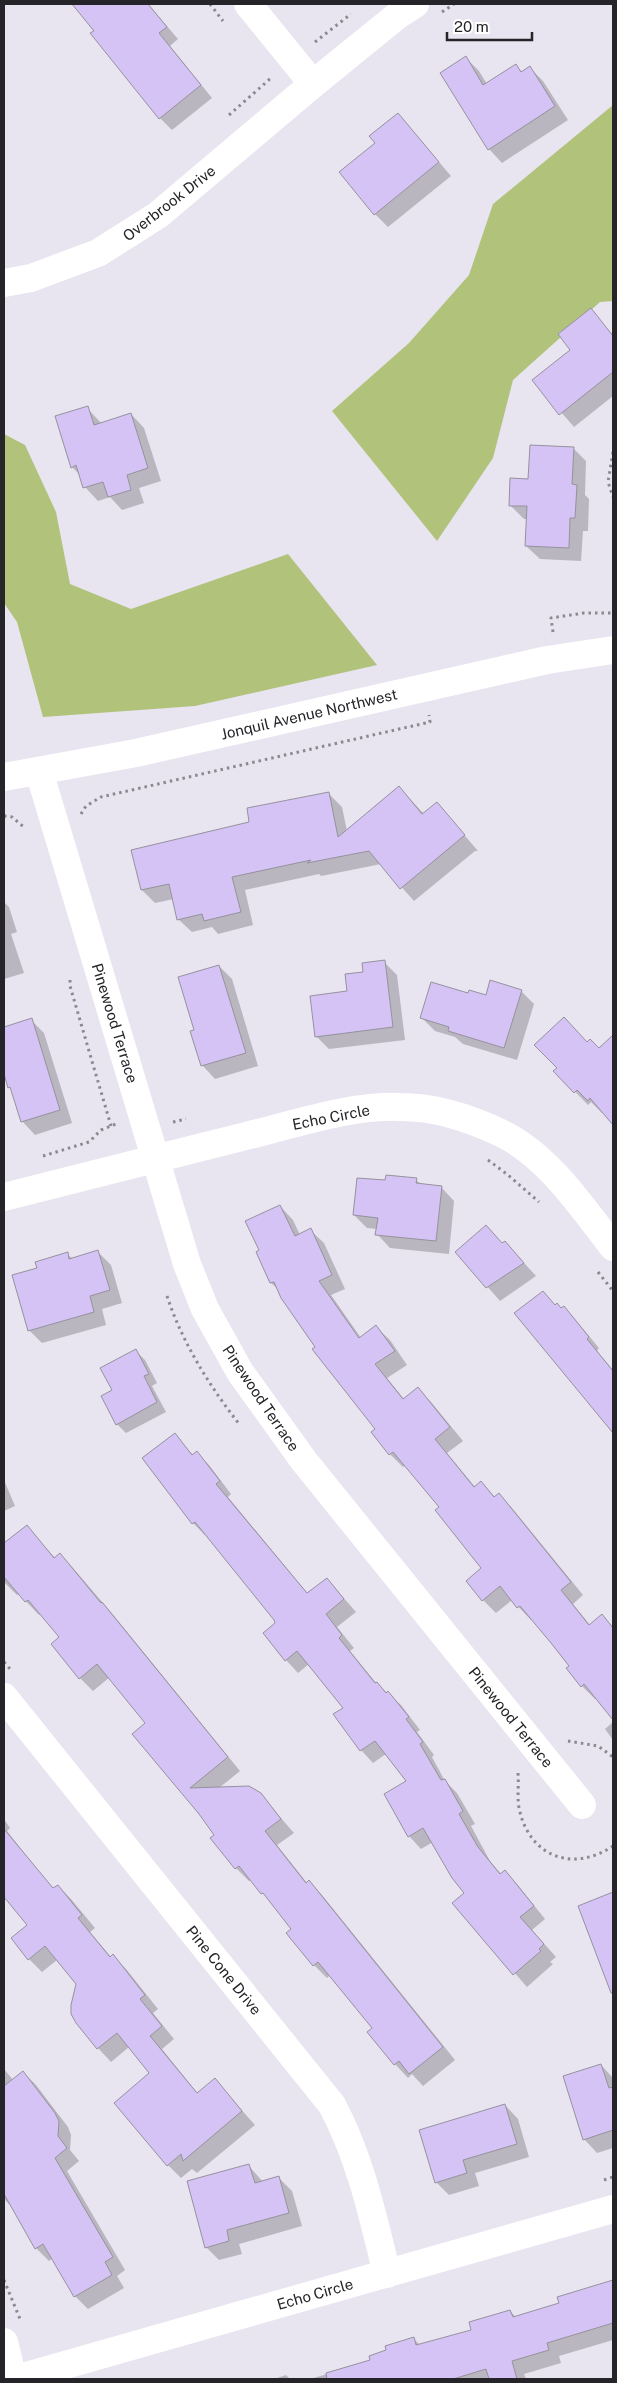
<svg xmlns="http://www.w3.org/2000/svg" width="617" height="2383" font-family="'Public Sans',sans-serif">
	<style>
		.green { fill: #b1c27b }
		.shadow { fill: #0003 }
		.building { fill: #d5c3f5; stroke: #95929d }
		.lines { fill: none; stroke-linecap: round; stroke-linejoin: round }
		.path { stroke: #8b8890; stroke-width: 3; stroke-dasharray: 2.5 4; stroke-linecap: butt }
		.minor { stroke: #fff; stroke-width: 28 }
		.labels { text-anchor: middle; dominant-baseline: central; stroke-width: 4; stroke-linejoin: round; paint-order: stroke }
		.street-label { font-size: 15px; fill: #252428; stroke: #fff }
	</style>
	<rect width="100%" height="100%" fill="#e8e4f0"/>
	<!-- green -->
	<path class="green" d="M613 105V301L600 302 513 380 493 458 437 541 332 411 409 343 469 275 493 204Z
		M4 434 25 445 56 512 70 584 131 609 288 554 377 665 195 706 43 717 17 622 4 603Z"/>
	<!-- shadow -->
	<path class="shadow" d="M73 4H148L178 39 170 46 212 98 172 130 160 118Z
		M466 58 479 71 487 84 516 66 522 72 530 68 543 81 568 120 502 163 489 149Z
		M398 114 451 176 388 227 375 214 377 143Z
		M591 310 613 335V396L574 427 534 381 572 350Z
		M87 408 102 424 131 414 144 428 161 481 139 488 144 503 122 510 110 497 98 501 85 487 81 476 72 467Z
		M573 448 586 461 585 495 589 499 588 531H583L581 561 540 559 526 546 528 519H524L510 505 529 480Z
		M399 787 424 814 437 803 478 851H475L414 901 381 864 321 876 319 874 245 890 253 925 218 934 212 927 192 932 178 919 174 899 155 903 142 890 132 851 251 822 329 794 342 807 347 831Z
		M4 902 9 907 17 932 11 934 24 973 4 979Z
		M384 962 397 975 405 1040 329 1049 316 1036 364 973Z
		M219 966 232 979 258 1066 215 1079 202 1065 196 1031Z
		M521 991 534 1004 517 1060 463 1044 455 1037 435 1031 421 1017 469 995 486 997Z
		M31 1020 44 1033 72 1123 35 1135 22 1121 4 1069V1028Z
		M613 1036V1123L603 1111 602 1113 591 1102 588 1105 555 1071 588 1043 599 1050Z
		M416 1180 422 1185 441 1187 454 1201 449 1254 390 1248 377 1234 378 1229 367 1228 354 1215 386 1182Z
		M280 1206 293 1220 300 1235 310 1230 324 1243 345 1289 331 1295 361 1338 376 1327 390 1340 407 1365 387 1378 404 1399 418 1389 431 1402 463 1441 447 1453 475 1487 481 1483 495 1497 499 1495 512 1508 583 1595 573 1604 590 1625 602 1616 613 1627V1718L597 1698 595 1699 582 1686 571 1666 533 1619 531 1620 512 1600 496 1613 483 1600V1568L441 1507 406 1465 403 1467 390 1454 377 1429 279 1290 271 1283 257 1252 261 1251Z
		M486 1227 503 1244 505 1242 536 1276 500 1301 457 1252Z
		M98 1252 111 1265 122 1303 102 1309 106 1325 42 1343 29 1330 38 1269 67 1254 73 1259Z
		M556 1306 562 1309 564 1308 574 1318 599 1348 597 1351 613 1370V1431L591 1402Z
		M136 1351 145 1360 157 1383 152 1386 166 1412 126 1433 117 1424 113 1391Z
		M175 1435 193 1455 197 1453 209 1465 231 1494 228 1497 308 1594 327 1579 356 1612 337 1627 354 1648 350 1651 377 1684 401 1705 420 1730 417 1732 434 1755 432 1757 445 1781 457 1793 475 1824 471 1826 490 1861 501 1874 504 1872 517 1884 545 1919 532 1930 556 1957 550 1962 553 1964 527 1987 454 1903 466 1893 433 1842 421 1849 409 1836 407 1781 386 1754 373 1763 361 1750 344 1708 309 1664 298 1673 286 1660 264 1633 276 1623 275 1619 207 1534 205 1535 193 1523Z
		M4 1480 15 1506 4 1511Z
		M26 1526 56 1559 60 1555 73 1568 115 1617 240 1771 219 1788 260 1794 294 1833 277 1845 307 1883 309 1882 322 1895 455 2060 423 2086 412 2074 408 2078 395 2064 374 2029 330 1975 327 1978 314 1965 293 1929 252 1879 249 1881 236 1868 147 1723 110 1677 93 1691 80 1678 60 1637 41 1613 39 1615 19 1594 17 1595 4 1582V1545Z
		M613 1722V1740L605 1729Z
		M4 1819 10 1828 7 1831 43 1877 54 1889 58 1886 71 1899 95 1928 90 1932 111 1957 112 1956 126 1969 158 2009 153 2013 174 2039 162 2049 198 2094 215 2080 255 2125 197 2173 192 2169 181 2178 168 2165 151 2074 129 2047 111 2062 98 2048 78 1984 57 1960 42 1972 29 1959V1925L4 1895Z
		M613 1893V1975L601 1962 579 1907Z
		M601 2065 613 2078V2148L597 2153 584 2139Z
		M4 2069 13 2080 23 2072 36 2085 68 2127 71 2135 70 2150 79 2161 67 2171 125 2270 117 2276 124 2288 88 2309 75 2296 53 2258 49 2261 36 2248 14 2209 4 2199Z
		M505 2105 518 2119 529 2157 475 2173 479 2186 449 2195 436 2182Z
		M248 2165 263 2182 279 2178 292 2191 302 2226 239 2244 242 2254 219 2260 206 2247Z
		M613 2281V2340L559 2356 561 2363 524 2374 526 2379H310L372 2361 414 2339 420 2345 473 2331 510 2311 517 2318 560 2304 558 2297Z
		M286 2375 290 2379H274Z"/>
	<!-- building -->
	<path class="building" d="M72 4H148L167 27 159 33 201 85 159 119 90 33 94 31Z
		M466 56 483 85 516 64 521 72 530 66 555 106 488 150 440 73Z
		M398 113 439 162 374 215 339 172 375 143 369 136Z
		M591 308 613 336V372L559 415 532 380 570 350 558 334Z
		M88 406 94 425 131 413 148 468 127 475 131 490 108 497 103 482 83 488 76 465 71 468 55 416Z
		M530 445 574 447 572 484 577 485 575 518H570L569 548 525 546 527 506H509L510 478 528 479Z
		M399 786 422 814 437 802 465 835 400 889 369 851 307 863 311 860 232 877 241 912 204 921 202 914 177 920 169 884 141 890 131 850 249 822 247 808 329 792 338 837Z
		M385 960 393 1027 315 1037 310 996 347 991 345 974 363 972 362 963Z
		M219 965 246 1053 201 1066 190 1031 194 1030 178 977Z
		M490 980 522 990 504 1048 448 1031 449 1027 420 1018 431 982 468 993 469 990 486 995Z
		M564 1017 587 1042 590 1039 599 1048 613 1035V1125L590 1098 588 1101 577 1090 574 1093 553 1071 557 1068 534 1045Z
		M32 1018 60 1110 21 1122 10 1087 8 1088 4 1074V1027Z
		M386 1175 417 1178 416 1183 442 1186 436 1241 375 1235 378 1218 353 1215 357 1178 385 1180Z
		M280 1205 295 1236 311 1228 332 1275 319 1281 359 1338 376 1325 395 1351 375 1364 403 1399 418 1387 450 1427 435 1439 474 1487 481 1481 494 1497 499 1493 571 1582 561 1590 589 1625 602 1614 613 1628V1720L584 1684 581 1687 566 1668 569 1666 551 1643 520 1606 517 1608 500 1586 482 1601 466 1581 481 1568 435 1510 439 1507 393 1452 389 1455 371 1432 375 1429 312 1349 315 1347 281 1298 274 1282 270 1283 256 1252 259 1250 245 1221Z
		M486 1225 502 1243 505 1241 524 1263 486 1288 455 1252Z
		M98 1250 110 1290 90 1296 94 1312 28 1331 12 1275 37 1268 35 1262 68 1252 69 1259Z
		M543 1291 555 1305 557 1303 561 1308 564 1306 589 1337 587 1339 613 1371V1433L514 1313Z
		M136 1349 149 1374 144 1376 157 1402 116 1425 101 1396 112 1390 100 1368Z
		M175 1433 192 1455 197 1451 220 1481 216 1484 307 1593 327 1578 344 1599 326 1614 342 1635 339 1638 375 1683 377 1682 386 1693 388 1691 409 1717 406 1719 423 1742 420 1744 441 1780 445 1779 463 1811 459 1814 478 1847 500 1874 505 1870 534 1906 520 1917 544 1944 539 1949 541 1951 513 1975 452 1903 464 1893 452 1878 423 1828 408 1837 384 1794 406 1781 375 1741 360 1751 333 1714 343 1708 297 1651 285 1661 263 1633 275 1623 274 1620 195 1522 192 1524 142 1458Z
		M27 1525 54 1558 60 1553 101 1603 102 1602 228 1757 190 1788 249 1786 261 1793 281 1819 265 1831 306 1883 309 1880 443 2047 409 2074 399 2061 394 2065 367 2032 372 2028 318 1962 313 1966 286 1933 291 1929 263 1893 261 1894 239 1866 235 1869 210 1838 214 1835 199 1814 132 1734 145 1723 97 1664 79 1679 51 1644 59 1637 28 1600 25 1602 4 1577V1543Z
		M4 1829 53 1888 58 1885 82 1915 78 1918 110 1957 113 1954 145 1995 140 1999 162 2026 150 2036 197 2093 215 2078 242 2111 183 2161 181 2154 167 2166 114 2103 149 2073 117 2033 97 2049 76 2023 71 2014V2005L76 1984 45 1946 28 1960 11 1938 27 1925 4 1897Z
		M613 1892V1993H611L578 1906Z
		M601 2064 609 2088 613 2087V2130L583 2140 563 2076Z
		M23 2071 55 2113 59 2121 58 2136 67 2148 55 2158 113 2257 105 2262 112 2275 74 2297 43 2244 35 2249 4 2194V2086Z
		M505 2104 517 2144 463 2160 467 2173 435 2183 419 2130Z
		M249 2164 255 2183 279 2176 289 2213 227 2230 229 2241 205 2248 187 2181Z
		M613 2280V2323L547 2343 549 2350 512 2361 517 2379H489L486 2369 453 2379H327L326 2373 370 2360 369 2356 386 2350 385 2346 414 2337 416 2345 471 2330 469 2322 510 2310 513 2317 559 2303 557 2297Z"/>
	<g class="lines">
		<!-- path -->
		<path class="path" d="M210 4 223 21
			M442 12 454 4
			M315 42 351 14
			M229 115 271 78
			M613 452 608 482 613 497
			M553 632 551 618 584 613H613
			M81 814 86 806 101 797 430 722 429 715
			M4 816 12 817 25 828
			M70 980V986L111 1126
			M173 1122 186 1119
			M43 1156 89 1142 101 1130 116 1124
			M488 1160 508 1175 539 1202
			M598 1272 613 1291
			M167 1296C182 1342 210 1387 240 1425
			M4 1662 10 1669
			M568 1741 598 1746 613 1757
			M518 1773C519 1785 517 1796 519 1808 529 1857 573 1873 613 1846
			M604 2180 613 2177
			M4 2280 20 2319"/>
		<!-- minor -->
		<path class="minor" d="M248 4 313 84
			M4 283 31 278 98 253 158 215 313 84 398 15 415 4
			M39 771 187 1264 205 1309 240 1372 304 1461 582 1805
			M4 777 136 753 547 660 613 650
			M4 1197C84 1177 165 1156 246 1136 296 1124 349 1105 401 1107 436 1107 472 1119 503 1134 549 1157 582 1207 613 1247
			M4 1697 332 2105C360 2157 373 2217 387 2274
			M4 2342 13 2379
			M16 2379 613 2209"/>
	</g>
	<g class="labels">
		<!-- street labels -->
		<g class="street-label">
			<text transform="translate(169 203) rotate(-38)">Overbrook Drive</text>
			<text transform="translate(309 714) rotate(-13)">Jonquil Avenue Northwest</text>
			<text transform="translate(115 1023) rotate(73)">Pinewood Terrace</text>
			<text transform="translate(331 1117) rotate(-11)">Echo Circle</text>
			<text transform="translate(261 1398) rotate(56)">Pinewood Terrace</text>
			<text transform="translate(511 1717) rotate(51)">Pinewood Terrace</text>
			<text transform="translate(224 1970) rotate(51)">Pine Cone Drive</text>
			<text transform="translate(315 2294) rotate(-16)">Echo Circle</text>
		</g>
	</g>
	<!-- border -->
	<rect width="617" height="2383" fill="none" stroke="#252428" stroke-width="10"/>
	<!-- scale -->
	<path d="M447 32v8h85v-8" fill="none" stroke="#252428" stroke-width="2.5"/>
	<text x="454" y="32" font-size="15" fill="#252428" stroke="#ffffff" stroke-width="4" paint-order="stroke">20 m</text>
</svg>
